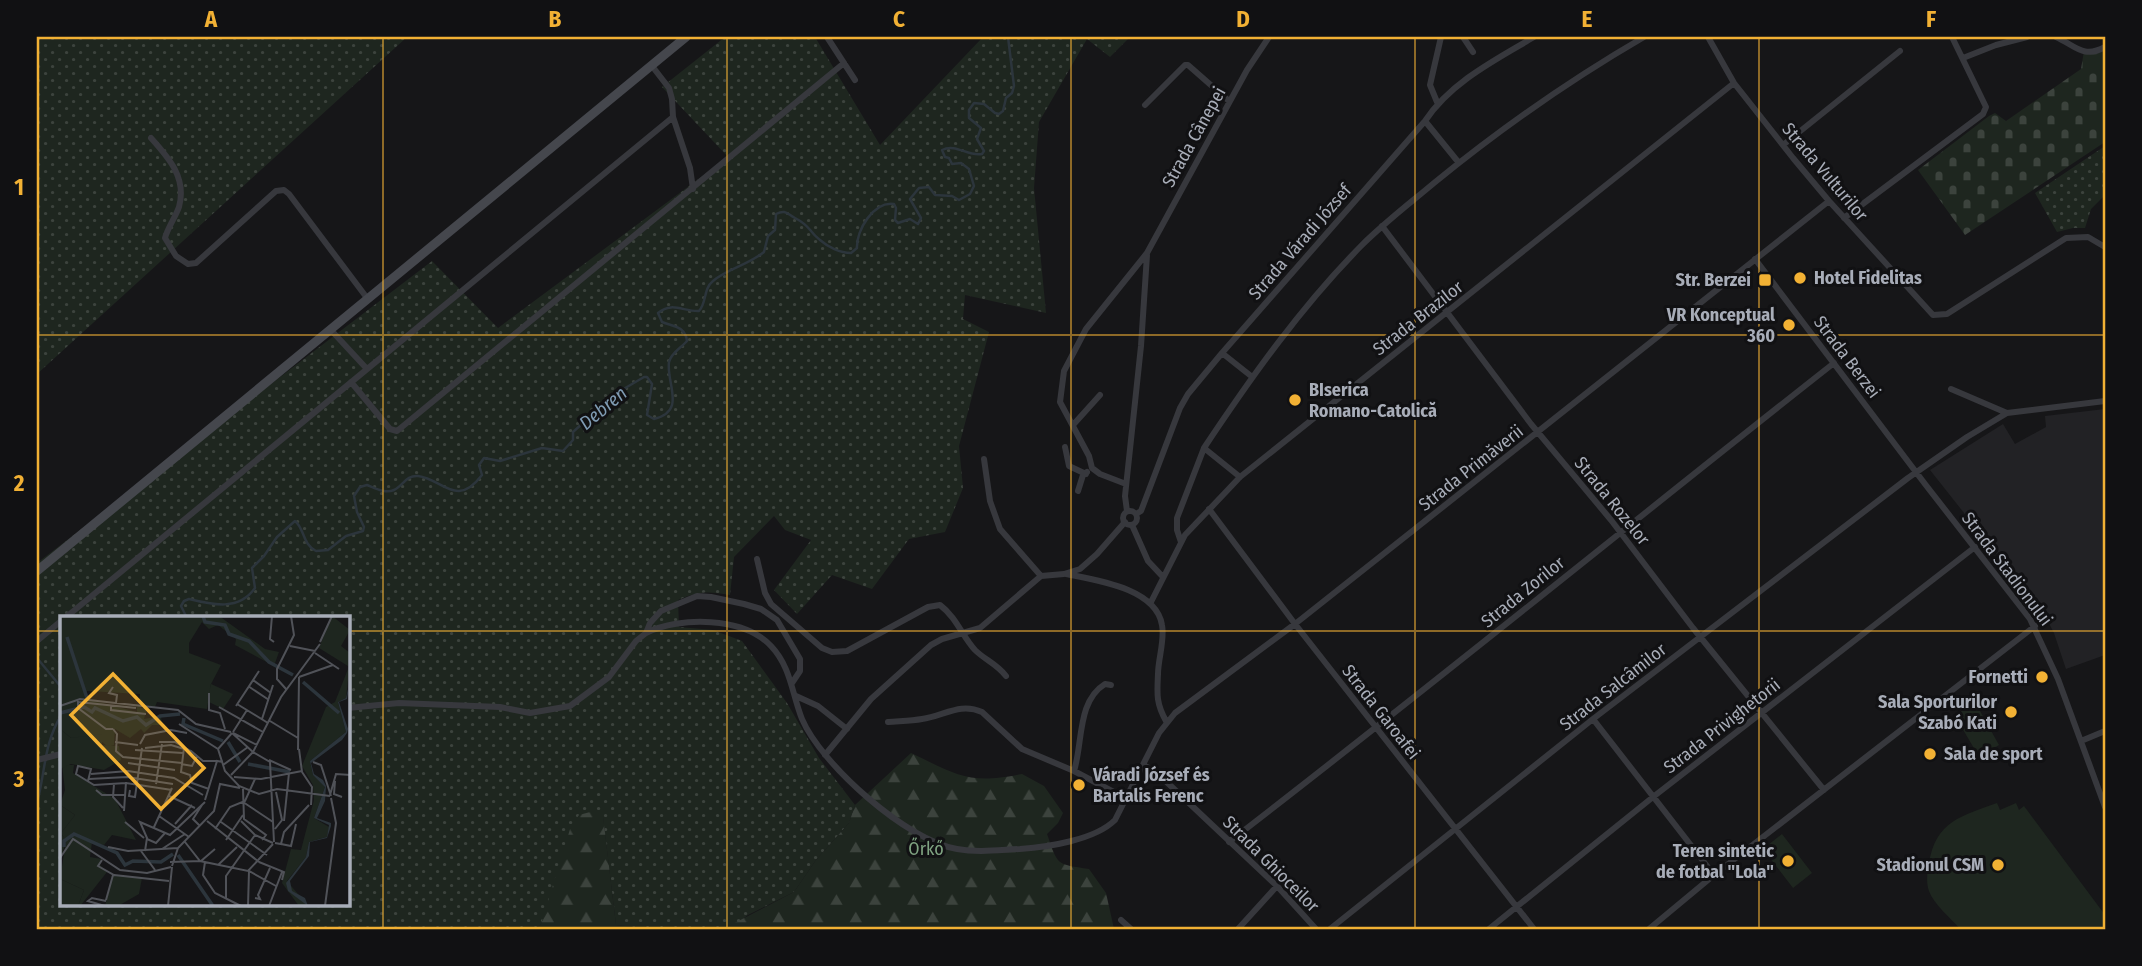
<svg xmlns="http://www.w3.org/2000/svg" width="2142" height="966" font-family="'Fira Sans Condensed',sans-serif">
	<style>
		.built { fill: #222225 }
		.green { fill: url(#green-dots); fill-rule: evenodd }
		.forest { fill: url(#forest-firs) }
		.cemetery { fill: url(#cemetery-stones) }
		.pitch { fill: #1e261f }
		.lines { fill: none; stroke-linecap: round; stroke-linejoin: round }
		.stream { stroke: #2c353c; stroke-width: 2.5 }
		.minor { stroke: #37383d; stroke-width: 6 }
		.secondary { stroke: #45474d; stroke-width: 9 }
		.grid { fill: none; stroke: #f2b134; stroke-width: 2; stroke-opacity: 0.55 }
		.poi-dot { fill: #f2b134; stroke: #111113; stroke-width: 2.5 }
		.labels { text-anchor: middle; dominant-baseline: central; stroke-width: 6; stroke-linejoin: round; paint-order: stroke }
		.street-label { font-size: 18px; fill: #a8adb8; stroke: #111113 }
		.poi-label { font-size: 18px; font-weight: bold; fill: #a8adb8; stroke: #111113; text-anchor: end }
		.park-label { font-size: 18px; fill: #7fa381; stroke: #111113 }
		.water-label { font-size: 19px; font-style: italic; fill: #7f9bb3; stroke: #111113 }
		.inset-river { fill: none; stroke: #2c353c; stroke-width: 3.5 }
		.inset-road { fill: none; stroke: #505258; stroke-width: 2 }
		.view { fill: #f2b134; fill-opacity: 0.15; stroke: #f2b134; stroke-width: 3.5 }
		.inset-edge { fill: none; stroke: #a8adb8; stroke-width: 3.5 }
		.neatline { fill: none; stroke: #f2b134; stroke-width: 2.5 }
		.grid-label { font-size: 23px; text-anchor: middle; font-weight: bold; fill: #f2b134 }
	</style>
	<defs>
		<pattern id="green-dots" width="8" height="8" patternUnits="userSpaceOnUse" patternTransform="scale(1.75)"><rect width="8" height="8" fill="#1e261f"/><path d="M2 2h.1M6 6h.1" fill="none" stroke="#3c433d" stroke-width="1.8" stroke-linecap="round"/></pattern>
		<pattern id="forest-firs" width="22" height="20" patternUnits="userSpaceOnUse" patternTransform="scale(1.75)"><rect width="22" height="20" fill="#1e261f"/><path d="M5 1l3.5 6h-7zM16 11l3.5 6h-7z" fill="#3c433d"/></pattern>
		<pattern id="cemetery-stones" width="16" height="16" patternUnits="userSpaceOnUse" patternTransform="scale(1.75)"><rect width="16" height="16" fill="#1e261f"/><path d="M2 7V4a2 2 0 0 1 4 0v3zM10 15v-3a2 2 0 0 1 4 0v3z" fill="#3c433d"/></pattern>
	</defs>
	<rect width="100%" height="100%" fill="#161618"/>
	<!-- built -->
	<path class="built" d="M2105 409V655L2066 669 2054 633 2044 614 1930 470 2003 424 2015 444 2046 427 2045 416Z"/>
	<!-- green -->
	<path class="green" d="M37 37H407L37 374Z
		M725 37H815L880 145 983 37H1130L1110 57 1087 39 1039 122 1034 188 1046 313 965 295 963 319 989 332 959 446 963 488 945 532 909 539 872 589 832 575 797 614 774 590 811 540 785 530 774 516 734 557 730 595C708 591 699 591 678 600L679 627 713 630 742 641 787 703 819 758 855 805 849 823 816 860 794 892 748 915 740 921 723 929H654L616 925 603 817 541 924 535 929H37V563L432 261 498 328 728 157 662 87ZM61 618H348V905H61Z
		M2105 146V195L2091 209 2085 228H2073L2057 232 2035 193Z"/>
	<!-- forest -->
	<path class="forest" d="M911 753C957 775 969 785 1022 774L1044 786 1063 813 1058 823 1047 834C1058 866 1056 864 1089 869L1106 893 1114 929H723L794 892 816 860 849 823 855 805Z
		M594 811 603 816 616 925 654 929H535L541 924 571 826 579 815Z"/>
	<!-- cemetery -->
	<path class="cemetery" d="M2105 46V142L1965 235 1918 170 1989 116 1995 113 2006 121 2081 69 2084 51Z"/>
	<!-- pitch -->
	<path class="pitch" d="M1975 702 1999 745 1979 757 1954 714Z
		M1997 803 2000 810 2016 803 2019 810 2024 806 2105 915V929H1960C1951 918 1934 905 1929 891 1926 883 1927 872 1929 864 1935 821 1962 816 1997 803Z
		M1782 834 1812 873 1793 888 1763 849Z"/>
	<g class="lines">
		<!-- stream -->
		<path class="stream" d="M187 618 181 606 184 601 189 599C213 605 239 611 255 588L252 568 264 556 277 537 295 521C305 529 302 544 316 551L328 550 346 536 363 531 364 527 357 512 354 496 360 487 367 485C375 488 385 494 394 490 403 486 406 475 418 476 443 479 456 509 482 475L479 465 484 458 500 461 542 448 563 451 573 440V432L615 394 644 377H647L652 384 647 415 654 419C687 411 666 384 669 362 671 353 681 348 687 341 685 326 674 327 662 322L658 313C672 301 684 312 699 311 707 302 703 289 713 281 727 269 748 265 764 252L768 236 775 230 776 214C786 209 787 214 795 218 811 226 808 231 820 240 828 247 840 253 851 253L857 248C856 230 874 201 894 204L896 208 895 220 898 223 910 219 918 224 921 218 910 199 919 188 929 187 935 195 952 196 959 200 970 194 974 186 969 169 961 163 952 164 949 158 945 157 942 150C956 143 968 157 982 154L984 151 977 139 981 128 969 118V110L974 103 984 104 995 113 999 114 1003 111 1006 98 1012 93 1014 86 1008 37
			M37 658 61 687
			M37 803C45 774 44 742 61 716"/>
		<!-- minor -->
		<path class="minor" d="M827 37 855 80
			M1463 37 1473 52
			M1708 37 1734 83 1793 158 1829 201 1933 315 1947 314 2066 238 2088 237 2105 247
			M2056 37C2076 46 2083 59 2105 47
			M1963 58 1996 45 2027 37
			M652 66 669 88 672 99 673 117 690 168 693 189
			M1437 102 1430 85 1441 37
			M1145 105 1185 65H1188L1229 101
			M1425 121 1459 163
			M151 138C169 158 187 178 179 207 175 218 168 227 165 238L176 256 188 264 196 263 276 191 284 190 289 194 367 298
			M1783 145 1900 51
			M1844 218 1983 114 1986 107 1952 37
			M1382 226 1531 424 1611 520 1693 628 1824 790
			M1755 259 1925 484 2030 619 2058 679 2105 807
			M330 329 367 369
			M1251 376 1222 353 1425 121C1451 82 1495 60 1534 37
			M351 382 390 429 397 431 844 63
			M1951 389 2007 413
			M1073 425 1100 395
			M1065 447 1069 466 1086 474
			M984 459 990 501 1000 529 1041 576
			M1240 477 1204 448C1252 376 1301 307 1361 246 1384 223 1409 204 1434 183 1500 129 1570 80 1644 37
			M1126 484 1100 474 1092 468 1089 456 1060 402 1064 371 1086 329 1147 253 1247 70 1269 37
			M1078 491 1083 475 1087 472
			M1209 509 1295 624 1534 929
			M1123 518a7 7 0 1 1 14 0a7 7 0 1 1-14 0Z
			M1127 511 1125 496 1141 346 1147 255
			M1136 514 1141 511 1180 408 1188 394 1222 353
			M1132 525 1148 561 1163 577
			M1181 542 1177 530V518L1204 448
			M757 559 765 593 771 604 822 648 832 652 847 651 928 607 940 605C957 618 962 636 975 650 985 660 997 664 1006 676
			M1066 574C1095 580 1156 588 1162 625 1165 640 1158 659 1158 674 1157 694 1156 703 1166 721
			M1151 602 1185 535 1240 477 1734 83
			M65 618 673 117
			M646 633C680 616 744 617 771 646 791 667 792 694 802 719 821 764 907 841 957 849 978 853 999 850 1020 849 1048 847 1095 840 1115 820L1159 733 1175 713 1295 624 1829 201
			M37 641 61 621
			M796 696 818 706 847 729
			M348 708 399 703 500 707 530 713 570 706 609 677 636 641 646 633 650 623 661 611 697 596 711 597 744 604 761 609 777 620 800 659V671L792 683
			M1593 719 1714 875
			M888 722C899 721 911 721 922 719 944 716 960 702 982 712L1022 749 1074 771 1125 798
			M2081 741 2105 731
			M825 755 871 699 931 645 942 639 980 628 1041 576 1064 574 1080 569 1097 554 1125 522
			M37 760 61 754
			M1143 765 1155 771 1277 886 1316 929
			M1074 771C1083 743 1077 701 1105 684L1111 685
			M1229 842C1433 685 1632 522 1834 363
			M1121 920 1131 929
			M1238 929 1277 886
			M1330 929 1593 719 1908 478 1967 437 2007 413 2105 401
			M1489 929 1653 797 1975 547
			M1649 929 1714 875 2035 626"/>
		<!-- secondary -->
		<path class="secondary" d="M37 571 686 37"/>
	</g>
	<!-- grid -->
	<path class="grid" d="M383 37V929M727 37V929M1071 37V929M1415 37V929M1759 37V929M37 335H2105M37 631H61M348 631H2105"/>
	<!-- markers -->
	<g class="poi-dot">
		<circle cx="1800" cy="278" r="7"/>
		<rect x="1758" y="273" width="14" height="14" rx="3.5"/>
		<circle cx="1789" cy="325" r="7"/>
		<circle cx="1295" cy="400" r="7"/>
		<circle cx="2042" cy="677" r="7"/>
		<circle cx="2011" cy="712" r="7"/>
		<circle cx="1930" cy="754" r="7"/>
		<circle cx="1079" cy="785" r="7"/>
		<circle cx="1788" cy="861" r="7"/>
		<circle cx="1998" cy="865" r="7"/>
	</g>
	<g class="labels">
		<!-- street labels -->
		<g class="street-label">
			<text transform="translate(1194 137) rotate(-61)">Strada Cânepei</text>
			<text transform="translate(1825 172) rotate(50)">Strada Vulturilor</text>
			<text transform="translate(1300 242) rotate(-49)">Strada Váradi József</text>
			<text transform="translate(1418 318) rotate(-38)">Strada Brazilor</text>
			<text transform="translate(1847 357) rotate(53)">Strada Berzei</text>
			<text transform="translate(1471 468) rotate(-38)">Strada Primăverii</text>
			<text transform="translate(1612 501) rotate(51)">Strada Rozelor</text>
			<text transform="translate(2007 569) rotate(53)">Strada Stadionului</text>
			<text transform="translate(1523 592) rotate(-39)">Strada Zorilor</text>
			<text transform="translate(1613 687) rotate(-38)">Strada Salcâmilor</text>
			<text transform="translate(1381 712) rotate(52)">Strada Garoafei</text>
			<text transform="translate(1722 726) rotate(-38)">Strada Privighetorii</text>
			<text transform="translate(1271 864) rotate(45)">Strada Ghioceilor</text>
		</g>
		<!-- poi labels -->
		<g class="poi-label">
			<text x="1814" y="278" text-anchor="start">Hotel Fidelitas</text>
			<text x="1751" y="280">Str. Berzei</text>
			<text x="1775" y="315">VR Konceptual<tspan x="1775" dy="21">360</tspan></text>
			<text x="1309" y="390" text-anchor="start">BIserica<tspan x="1309" dy="21">Romano-Catolică</tspan></text>
			<text x="2028" y="677">Fornetti</text>
			<text x="1997" y="702">Sala Sporturilor<tspan x="1997" dy="21">Szabó Kati</tspan></text>
			<text x="1944" y="754" text-anchor="start">Sala de sport</text>
			<text x="1093" y="775" text-anchor="start">Váradi József és<tspan x="1093" dy="21">Bartalis Ferenc</tspan></text>
			<text x="1774" y="851">Teren sintetic<tspan x="1774" dy="21">de fotbal "Lola"</tspan></text>
			<text x="1984" y="865">Stadionul CSM</text>
		</g>
		<!-- park labels -->
		<g class="park-label">
			<text x="926" y="849">Őrkő</text>
		</g>
		<!-- water labels -->
		<g class="water-label">
			<text transform="translate(603 408) rotate(-40)">Debren</text>
		</g>
	</g>
	<!-- overview -->
	<g transform="translate(60 616)">
		<rect width="290" height="290" fill="#161618"/>
		<path d="M0 0H159L205 33 219 36 214 50 175 29 176 23 158 9 149 13 142 6 129 27V37L161 49 151 68 147 93 97 86 95 91 79 88 80 78 27 75 26 83 77 96V91L87 92 84 103 101 100 102 109H92L84 117 81 113 70 122 55 113 54 129 48 131 36 121 11 122 0 113ZM290 48 286 82 278 86 286 116 250 145 253 159 265 171 254 202 269 211 267 221 249 226 246 241 227 265 248 290H239L222 267 231 233 241 234 254 184 253 169 242 150 266 91 275 86ZM2 149H14L13 157 55 183 76 224 52 219 44 229 32 226 30 241 42 243 39 248 47 256 21 289 25 290H18L24 274 0 263 6 225 1 217 15 199 0 189 5 174ZM53 259 82 262 79 278 58 290H45Z" fill="#1e261f"/>
		<path d="M0 113 11 122 42 118V129L59 130 61 144 44 154 11 148 0 153ZM0 189 15 199 1 217 6 225 0 246ZM0 263 24 274 18 290H0Z" fill="#1e261f"/>
		<path d="M151 68 173 78 163 93 147 85Z" fill="#1e261f"/>
		<path d="M272 0 290 14 281 30 290 37 288 50 259 32Z" fill="#1e261f"/>
		<path d="M290 64 287 83 279 86 288 113 287 117 282 124 251 147 254 158 263 164 266 170 265 185 257 202 271 207V210L267 222 250 226 249 240 230 265 232 275 245 282 248 290 228 275 226 267 246 241 249 226 267 221 269 209 254 202 265 171 253 159 250 145 286 116 278 86 286 82Z" fill="#2c353c"/>
		<path class="inset-river" d="M143 0 145 6 165 9 169 18 189 25 209 46 233 59M7 21 27 82M243 66 279 97M0 97 24 91 32 96 35 92 63 105 77 101 86 109 100 100 120 98M124 102 123 108 163 125M168 126 180 146M188 148 230 156M4 231V225L14 218 57 237 65 249 73 245 101 246 113 238M118 239 153 290"/>
		<path class="inset-road" d="M212 0 210 23 214 26M260 26 272 0M230 30 255 35M255 37 279 53M239 61 273 49M193 64 211 77M188 70 209 84M53 71 49 77 57 79 56 87M226 73 217 63V53L234 19 231 0M149 77V94L160 97 165 113M18 85V92L46 113H53M18 86 76 92M177 88 208 107M0 90 20 83 118 94 136 108 171 116M51 90V94L86 98M176 90 199 55M159 91 203 116M202 103 213 69M210 105 238 122M119 108 158 133M53 113 57 118 56 135 63 141 122 147M173 116 187 94M172 117 158 133 165 155 179 170 199 178 217 173 270 180M173 117 197 129M55 126 78 129M99 126H115L129 134M80 128 85 119 111 114 127 117M85 132 111 129 131 135 143 145H157M124 132 121 156 130 159 132 167 149 173M239 133 242 156 252 171 251 189M75 134 123 137M238 134 239 61M209 144 231 154M253 146 261 149 271 180M68 147 115 154M121 148 132 150 137 140M163 149 188 131M31 158 68 155 114 162 143 179M171 159 193 136 172 117M174 161 201 163 242 155M29 163 67 161 113 168M28 165 31 153 18 150 16 158 34 169 66 167 112 174M275 165 274 178 282 181M54 168 53 181 63 192M96 168 102 128M183 173 184 203 206 219 202 224M36 174 42 179H65M70 174 69 180 75 181 82 132M270 179 276 158 291 159M109 180 135 192M145 184 157 145 163 146M183 186 213 206M64 195 66 166M99 200 129 221M147 205 199 246M181 205 195 219 213 227M224 205 229 157M65 206 84 222M161 206 207 239M115 208 132 189M140 210 133 203 142 189M94 211 112 172M155 213 170 191 185 185 195 163M215 213 222 204 216 176M87 223 96 227 105 217M166 224 183 199M125 226 140 245 188 255 213 228M214 226 210 146 193 136 221 81 260 28M215 227 221 228 224 216 249 189M221 228 231 230 236 208M48 231 68 235 118 232M102 233 125 218M81 235 95 254M85 235 87 222 80 206 110 219 145 186M0 242 13 223 60 254 87 257 111 251M42 244 38 250 54 259 109 265M110 246 141 245 155 233M145 246 143 259 155 277 181 290M199 246 224 256 222 264M158 249 177 231M112 250 118 232 154 195 160 168 180 172M166 282V260L195 219M195 282 200 283 198 279 210 252M46 284 53 259M45 290 28 285 32 282 46 285M108 290 112 251M188 290 189 255 216 270M209 290 222 256M265 290 276 207 271 182"/>
		<path class="view" d="M53 58 144 152 101 193 11 99Z"/>
		<rect width="290" height="290" class="inset-edge"/>
	</g>
	<!-- border -->
	<rect width="2142" height="966" fill="none" stroke="#111113" stroke-width="77"/>
	<rect x="38" y="38" width="2066" height="890" class="neatline"/>
	<g class="grid-label">
		<text x="211" y="27">A</text>
		<text x="555" y="27">B</text>
		<text x="899" y="27">C</text>
		<text x="1243" y="27">D</text>
		<text x="1587" y="27">E</text>
		<text x="1931" y="27">F</text>
		<text x="19" y="195">1</text>
		<text x="19" y="491">2</text>
		<text x="19" y="787">3</text>
	</g>
</svg>
